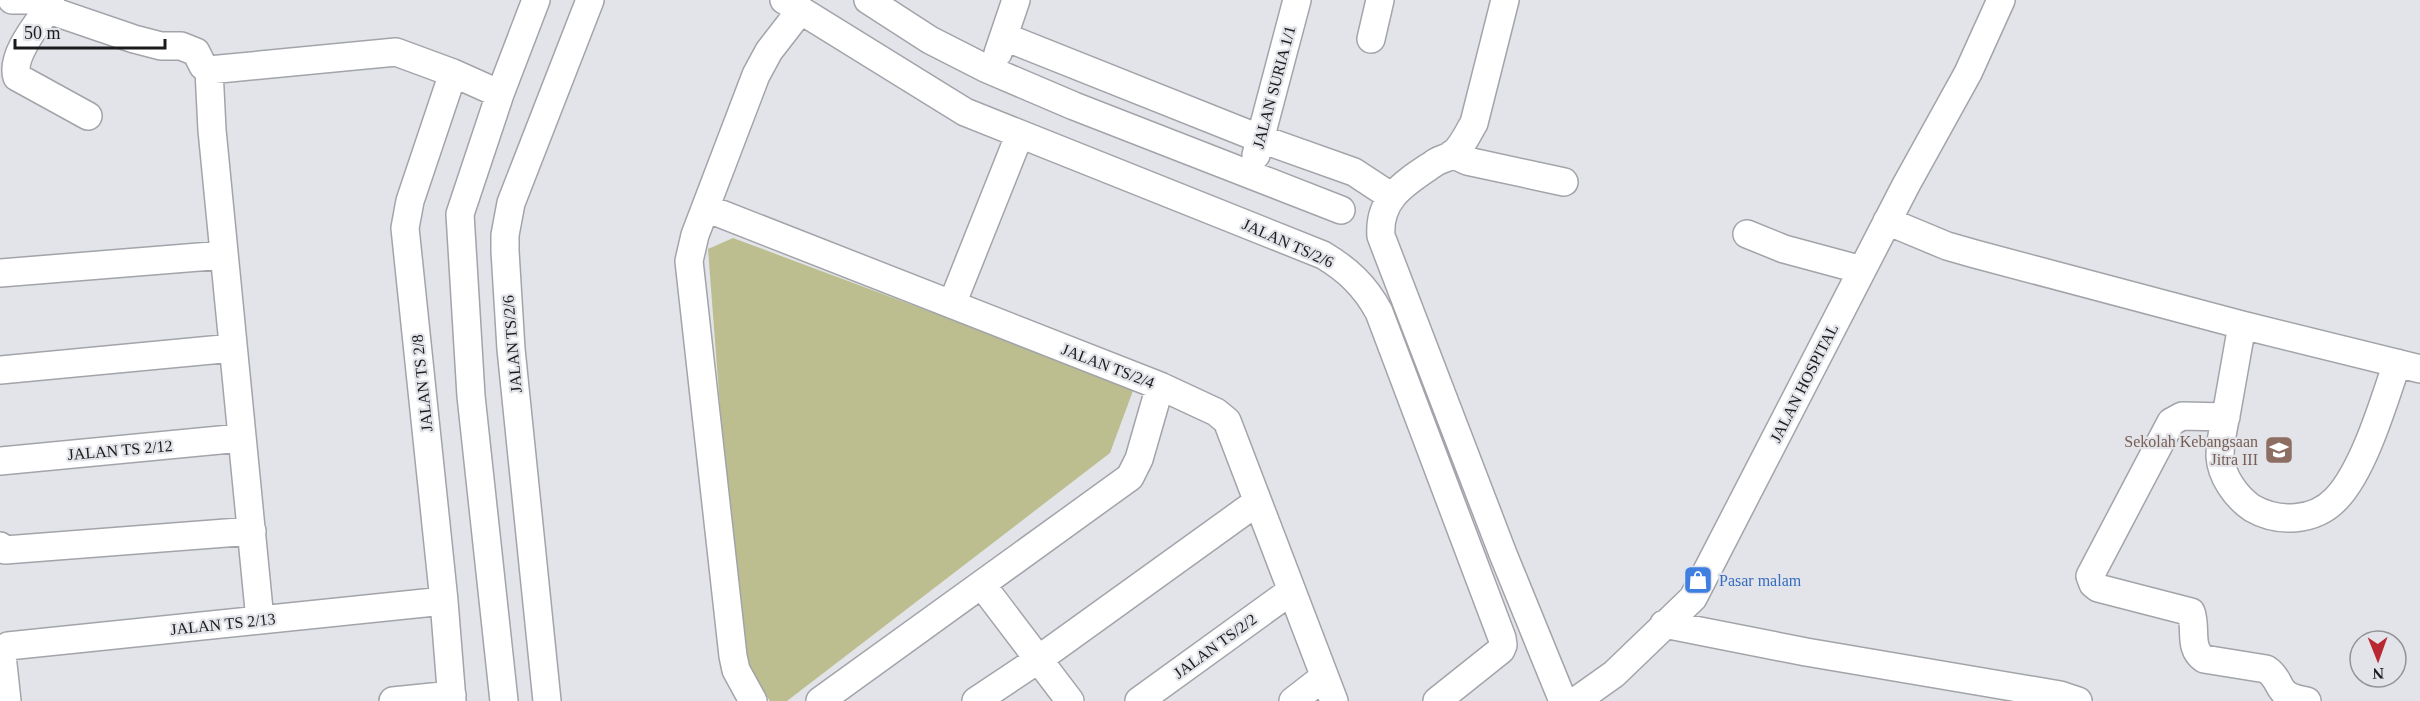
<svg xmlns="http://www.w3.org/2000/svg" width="2420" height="701" font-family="'Times New Roman',serif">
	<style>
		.green { fill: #bcbe8f }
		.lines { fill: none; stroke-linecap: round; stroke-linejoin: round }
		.minor-casing { stroke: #a2a4a9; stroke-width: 30 }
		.minor { stroke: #fff; stroke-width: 27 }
		.labels { text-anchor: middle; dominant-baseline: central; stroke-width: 4.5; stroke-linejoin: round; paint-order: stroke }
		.street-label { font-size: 16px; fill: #1b1b1d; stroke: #e2e4e9 }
		.education-label { font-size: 16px; fill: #785e54; stroke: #e2e4e9; text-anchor: end }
		.shop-label { font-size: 16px; fill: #366cbe; stroke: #e2e4e9; text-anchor: start }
	</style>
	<rect width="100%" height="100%" fill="#e2e4e9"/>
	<!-- green -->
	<path class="green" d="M733 238 1134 388 1110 453 787 701H770L739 656 708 249Z"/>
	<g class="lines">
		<!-- minor casing -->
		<g class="minor-casing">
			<path id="minor" d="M12 0H35
				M48 0 55 12 134 39 161 46H181L196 52 203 66 209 70 396 52 453 73 500 94
				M784 0 965 112 1323 255C1348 270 1365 286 1379 312L1502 638 1503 645 1501 650 1437 701
				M868 0 930 40 985 68 1074 106 1341 210
				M1505 0 1474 123C1468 133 1462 147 1453 154 1448 158 1441 159 1436 162 1407 182 1378 197 1381 236L1503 554 1563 701
				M50 6C38 23 10 56 17 77L88 116
				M1005 37 1261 139 1354 172 1392 197
				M1371 39 1380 0
				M998 53 1016 0
				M209 70 212 130 260 620
				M1452 154 1467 161 1564 182
				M1256 155 1297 0
				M706 208 1160 386 1216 412 1227 421 1334 701
				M1887 221 1947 246 1975 254 2242 325 2420 369
				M1747 234 1784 249 1862 270
				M0 273 224 255
				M952 304 1019 136
				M2242 325C2237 354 2232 382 2227 410 2224 425 2220 441 2220 456 2221 476 2236 497 2252 508 2278 523 2314 522 2336 499 2364 470 2384 401 2397 363
				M0 370 233 348
				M2226 417 2182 416 2171 422 2090 576 2093 584 2098 588 2191 612C2197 629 2188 648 2204 659L2266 669C2285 681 2272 696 2307 701
				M0 461 241 438
				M0 546 5 550 252 531
				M982 585 1070 701
				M1664 624 1806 652 2060 695 2078 701
				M7 701 2 655 3 649 8 646 444 601
				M393 701 452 695
				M452 701 444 601 405 228 410 201 453 73
				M504 701 471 396 460 214 500 94 536 0
				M547 701 511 349 505 251V235L511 203 590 0
				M753 701 736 670 733 656 689 261 695 235 756 75 769 51 800 11
				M820 701 1130 477 1139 459 1160 386
				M976 701 1039 659 1257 502
				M1139 701 1291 591
				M1293 701 1324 677
				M1576 701 1614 674 1693 598 1906 185 1968 73 2001 0"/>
		</g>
		<!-- minor -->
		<use href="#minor" class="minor"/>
	</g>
	<!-- icons -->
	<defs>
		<g id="school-square" transform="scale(1.5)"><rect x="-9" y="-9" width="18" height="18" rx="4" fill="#8d6e63" stroke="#e2e4e9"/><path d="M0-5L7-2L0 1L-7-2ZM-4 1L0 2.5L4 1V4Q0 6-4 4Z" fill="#fff"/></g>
		<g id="shop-square" transform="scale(1.5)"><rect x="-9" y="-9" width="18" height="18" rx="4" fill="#3f7fe0" stroke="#e2e4e9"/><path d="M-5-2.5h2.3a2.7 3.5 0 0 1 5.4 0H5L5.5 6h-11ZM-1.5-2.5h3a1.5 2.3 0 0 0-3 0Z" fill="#fff"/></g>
	</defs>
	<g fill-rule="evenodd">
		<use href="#school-square" x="2279" y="450"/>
		<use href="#shop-square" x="1698" y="580"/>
	</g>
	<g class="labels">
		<!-- street labels -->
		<g class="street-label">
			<text transform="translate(1274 87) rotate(-75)">JALAN SURIA 1/1</text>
			<text transform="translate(1288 243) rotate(24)">JALAN TS/2/6</text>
			<text transform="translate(512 344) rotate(-95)">JALAN TS/2/6</text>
			<text transform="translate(1108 366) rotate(21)">JALAN TS/2/4</text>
			<text transform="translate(422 383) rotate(-96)">JALAN TS 2/8</text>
			<text transform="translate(1804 383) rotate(-63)">JALAN HOSPITAL</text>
			<text transform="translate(120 450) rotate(-5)">JALAN TS 2/12</text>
			<text transform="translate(223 624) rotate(-6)">JALAN TS 2/13</text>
			<text transform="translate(1215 646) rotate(-36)">JALAN TS/2/2</text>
		</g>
		<!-- education labels -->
		<g class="education-label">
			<text x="2258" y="441">Sekolah Kebangsaan<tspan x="2258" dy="18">Jitra III</tspan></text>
		</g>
		<!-- shop labels -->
		<g class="shop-label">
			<text x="1719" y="580">Pasar malam</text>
		</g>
	</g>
	<!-- north arrow -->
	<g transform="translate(2378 659) rotate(179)"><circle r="28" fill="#e2e4e9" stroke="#929497" stroke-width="1.5"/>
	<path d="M0-4.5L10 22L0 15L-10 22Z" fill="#b82732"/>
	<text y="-9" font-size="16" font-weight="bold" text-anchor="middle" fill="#1b1b1d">N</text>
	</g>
	<!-- scale -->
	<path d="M15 39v9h150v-9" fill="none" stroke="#1b1b1d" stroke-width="3"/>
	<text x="24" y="39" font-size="18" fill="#1b1b1d" stroke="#e2e4e9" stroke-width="4.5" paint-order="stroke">50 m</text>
</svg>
